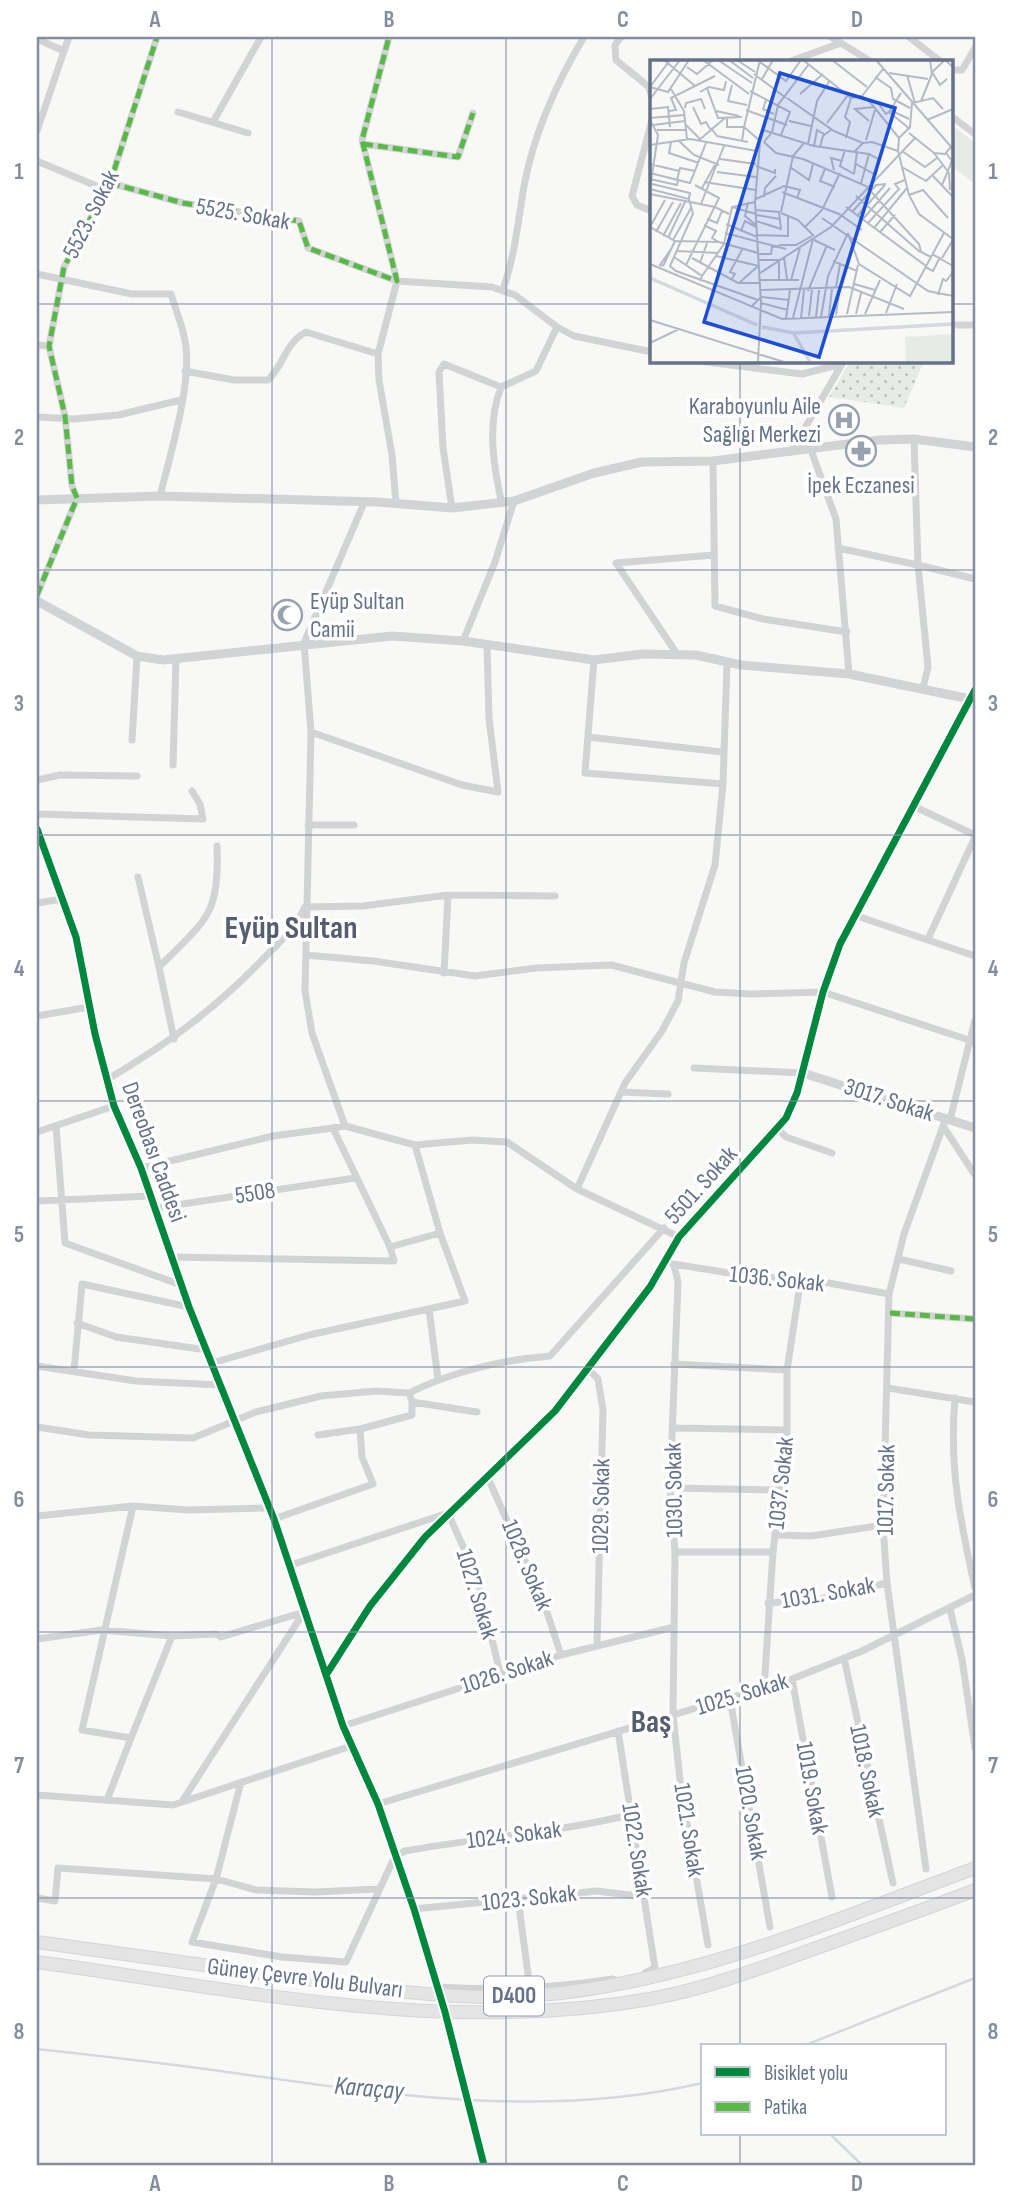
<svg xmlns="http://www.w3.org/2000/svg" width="1012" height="2202" font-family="'Sofia Sans Condensed',sans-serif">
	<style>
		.green { fill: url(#green-dots) }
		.pitch { fill: #e7ebe5 }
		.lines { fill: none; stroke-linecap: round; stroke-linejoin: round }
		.stream { stroke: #d5d9de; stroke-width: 2.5 }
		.trunk-casing { stroke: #d3d4d6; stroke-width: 14 }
		.minor { stroke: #d2d3d4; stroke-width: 7 }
		.tertiary { stroke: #d2d3d4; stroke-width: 9 }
		.trunk { stroke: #e4e4e5; stroke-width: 12 }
		.quiet { stroke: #58b947; stroke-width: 5; stroke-dasharray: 10 5; stroke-linecap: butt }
		.cycleway-casing { stroke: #fff; stroke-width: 11 }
		.cycleway { stroke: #00873e; stroke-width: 7 }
		.grid { fill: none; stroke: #858ea0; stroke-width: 2; stroke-opacity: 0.55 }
		.labels { text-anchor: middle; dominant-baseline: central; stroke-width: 7; stroke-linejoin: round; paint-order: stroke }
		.shield { fill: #fff; stroke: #949cac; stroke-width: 2 }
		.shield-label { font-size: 23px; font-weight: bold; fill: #667289 }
		.street-label { font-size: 24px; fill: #667289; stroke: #fff }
		.poi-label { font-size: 24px; fill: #667289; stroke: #fff; text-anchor: end }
		.water-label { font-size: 26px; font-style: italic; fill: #637384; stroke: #fff }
		.district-label { font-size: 32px; font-weight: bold; fill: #555d6e; stroke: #fff }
		.inset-river { fill: none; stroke: #d5d9de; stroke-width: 3.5 }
		.inset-road { fill: none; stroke: #b5bac4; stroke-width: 2 }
		.view { fill: #1d4ed8; fill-opacity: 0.15; stroke: #1d4ed8; stroke-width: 3.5 }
		.inset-edge { fill: none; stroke: #667289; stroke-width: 3.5 }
		.neatline { fill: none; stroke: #858ea0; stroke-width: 2.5 }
		.grid-label { font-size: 23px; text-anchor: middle; font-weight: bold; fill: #858ea0 }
	</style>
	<defs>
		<pattern id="green-dots" width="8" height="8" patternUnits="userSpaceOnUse" patternTransform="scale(1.75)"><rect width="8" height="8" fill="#e7ebe5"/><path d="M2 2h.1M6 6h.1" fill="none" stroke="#bfc3bf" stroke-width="1.8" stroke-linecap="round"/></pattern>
	</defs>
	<rect width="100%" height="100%" fill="#f8f8f7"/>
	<!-- green -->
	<path class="green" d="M851 360H924V361L904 408 829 397Z"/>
	<!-- pitch -->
	<path class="pitch" d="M951 124 975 143 973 183 951 165Z"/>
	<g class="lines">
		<!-- stream -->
		<path class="stream" d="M803 2046 975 1978
			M37 2049C100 2056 164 2063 227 2072 382 2094 547 2120 702 2083
			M830 2134 862 2165"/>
		<!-- trunk casing -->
		<g class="trunk-casing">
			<path id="trunk" d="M37 1942C124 1954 211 1966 298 1978 378 1989 460 2002 541 1995 693 1981 833 1921 975 1868
				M37 1962C239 1990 446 2035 650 1999 705 1989 759 1969 811 1950 866 1930 921 1911 975 1890"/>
		</g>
		<!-- minor -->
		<path class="minor" d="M389 37 362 140 397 281 378 354 379 380 392 455 396 503
			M621 37 615 45 616 60 649 87 652 98
			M831 37 870 61
			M909 37 940 61
			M37 39 64 51 69 37
			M791 61 841 43
			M951 70H962L975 48
			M178 112 248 133
			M951 116 975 134
			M652 120 632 196 637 205 652 211
			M213 122 261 37
			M37 131 64 51
			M363 144 458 157 473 113
			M37 161 106 190
			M110 183 183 203 299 221 308 248 397 281 492 287 515 295 557 327 574 336 652 352
			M37 274 132 294H171C176 311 184 329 186 347 191 386 170 456 160 496
			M503 290C515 255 518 222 524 186 534 133 557 82 584 37
			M951 325H975
			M37 345 49 346
			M691 360 802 374 842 364 791 452
			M185 371 234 380H268C284 365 285 343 306 332L378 354
			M37 417 74 419 118 415 181 400
			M914 439 918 565 975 579
			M811 450 836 519 849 674
			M713 461 715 606 763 619 847 632
			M501 500C493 462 487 424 501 387L536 371 557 327
			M452 508 443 448 439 372 444 364 501 387
			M838 548 918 565 928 667 923 688
			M37 595 77 498 72 486 65 416 49 346 64 267 110 183 157 37
			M463 641 495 562 514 501
			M677 654 616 563 714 555
			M594 660 585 773 723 784
			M311 732 462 785 498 792 489 718 487 646
			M588 737 722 752
			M132 740 137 656
			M173 765 176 658
			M37 780 60 775 137 776
			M913 806 975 835
			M37 814 203 819 200 804 192 791
			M308 825H354
			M138 877 159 967
			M448 895 555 896
			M37 903 63 899
			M854 915 975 956
			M928 939 975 837
			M306 955 373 961 475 976 536 968 611 965 715 992 751 994 823 992 975 1042
			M37 1016 89 1007
			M174 1039 159 967C205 920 220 917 217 846
			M694 1068 803 1073
			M108 1079C170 1042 214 1010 265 957 281 941 295 928 305 907L363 906 448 895 444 973
			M621 1092 668 1094
			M950 1120 975 1020
			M56 1126 65 1243 181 1285
			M345 1126 312 1033 305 991 311 732 304 643 364 503
			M943 1126 975 1175
			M333 1128 345 1126 415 1145 472 1140 507 1142 577 1189 679 1237
			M778 1129 786 1137 832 1153
			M37 1132 114 1106
			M141 1168 273 1136 333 1128 390 1247 394 1261 171 1257
			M577 1189 625 1083 662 1031 678 1001 684 963 715 865 723 784 727 663
			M37 1201 151 1196
			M156 1208 355 1178
			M390 1247 440 1233
			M899 1259 951 1271
			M673 1264 755 1277 801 1278 889 1294
			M674 1265 678 1282 670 1488 675 1552 673 1715 681 1789 708 1945
			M429 1309 438 1379
			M890 1313 975 1319
			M77 1323 116 1337 207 1350
			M212 1363 309 1335 465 1301 440 1233 415 1145
			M674 1364 787 1370
			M37 1366 136 1381 221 1385
			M74 1370 82 1284 189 1307
			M589 1370 598 1379 603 1410 597 1646
			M888 1388 975 1402
			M409 1393C452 1372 502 1360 550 1356L664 1228
			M955 1398C949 1468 960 1520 975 1588
			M37 1427 89 1435 193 1438 256 1412 321 1396 376 1391 409 1393 412 1402 477 1412
			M674 1428 787 1430
			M318 1435 360 1429
			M488 1478 545 1606 561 1655
			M670 1488 780 1490
			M37 1516 133 1506 188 1510 267 1508
			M274 1519 373 1484 362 1457 360 1429 412 1415V1402
			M775 1535 811 1536 883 1525
			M675 1552H773
			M288 1566 448 1513 478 1580 501 1677
			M768 1603 820 1599 887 1583
			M950 1609 962 1659 975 1748
			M37 1639 102 1630 172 1636 216 1634 221 1637 304 1612
			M844 1658 893 1883
			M792 1679 832 1897
			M764 1689 773 1552 787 1430V1370L801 1278
			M730 1699 770 1927
			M343 1726 561 1655 674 1627
			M618 1731 655 1968 645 1973
			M131 1738 172 1636
			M241 1782 216 1879 192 1942 282 1957 346 1962 395 1856 405 1851C481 1837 557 1833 633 1814
			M37 1795 173 1805 354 1745
			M107 1800 131 1738 82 1730 133 1506
			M183 1800 304 1612
			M378 1804 792 1679 862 1651 975 1595
			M926 1869 887 1583 883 1525 889 1294 904 1234 946 1118
			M37 1898 55 1901 58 1868 216 1879 256 1890 315 1892 379 1889
			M518 1899 530 1989
			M414 1909 597 1891 645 1897
			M438 1987C497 1991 554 1988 613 1979"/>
		<!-- tertiary -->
		<path class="tertiary" d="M37 500 160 496 377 502 452 508 514 501 594 473 642 462 713 461 879 440 914 439 975 447
			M37 601 137 656 163 660 392 636 463 641 594 660 643 654 696 655 741 665 849 674 975 700
			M37 829 76 937 95 1034 114 1106 141 1168 189 1307 274 1519 343 1726 378 1804 414 1909 445 2012 484 2165
			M803 1073 975 1128
			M326 1675 370 1606 425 1537 555 1411 650 1287 679 1237 786 1118 797 1093 823 992 840 944 975 690"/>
		<!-- trunk -->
		<use href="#trunk" class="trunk"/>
		<!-- quiet -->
		<path class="quiet" d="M363 144 458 157 473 113
			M110 183 183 203 299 221 308 248 397 281 362 140 389 37
			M37 595 77 498 72 486 65 416 49 346 64 267 110 183 157 37
			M890 1313 975 1319"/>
		<!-- cycleway casing -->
		<g class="cycleway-casing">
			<path id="cycleway" d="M37 829 76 937 95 1034 114 1106 141 1168 189 1307 274 1519 343 1726 378 1804 414 1909 445 2012 484 2165
				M326 1675 370 1606 425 1537 555 1411 650 1287 679 1237 786 1118 797 1093 823 992 840 944 975 690"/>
		</g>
		<!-- cycleway -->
		<use href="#cycleway" class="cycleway"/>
	</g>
	<!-- grid -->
	<path class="grid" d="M272 37V2165M506 37V2165M740 37V61M37 304H652M951 304H975M740 360V2046M37 570H975M37 835H975M37 1101H975M37 1367H975M37 1632H975M37 1898H975M740 2134V2165"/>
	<!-- icons -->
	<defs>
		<g id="hospital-ring" transform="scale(1.575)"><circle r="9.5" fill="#fff" stroke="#99a1b0" stroke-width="1.5"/><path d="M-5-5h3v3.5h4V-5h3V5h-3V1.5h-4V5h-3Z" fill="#99a1b0"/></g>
		<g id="pharmacy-ring" transform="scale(1.575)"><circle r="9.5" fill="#fff" stroke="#99a1b0" stroke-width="1.5"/><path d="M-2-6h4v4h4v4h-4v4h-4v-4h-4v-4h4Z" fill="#99a1b0"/></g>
		<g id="mosque-ring" transform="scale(1.575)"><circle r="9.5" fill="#fff" stroke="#99a1b0" stroke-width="1.5"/><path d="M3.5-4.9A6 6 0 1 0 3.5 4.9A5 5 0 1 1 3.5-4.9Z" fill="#99a1b0"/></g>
	</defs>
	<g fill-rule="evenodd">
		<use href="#hospital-ring" x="844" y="420"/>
		<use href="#pharmacy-ring" x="861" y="451"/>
		<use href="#mosque-ring" x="287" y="615"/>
	</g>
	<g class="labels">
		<!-- shield labels -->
		<rect class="shield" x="484" y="1976.5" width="60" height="39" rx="5"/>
		<g class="shield-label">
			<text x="514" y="1996">D400</text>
		</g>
		<!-- street labels -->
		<g class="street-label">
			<text transform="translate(91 214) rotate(-63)">5523. Sokak</text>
			<text transform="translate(243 214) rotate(10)">5525. Sokak</text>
			<text transform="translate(889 1100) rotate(18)">3017. Sokak</text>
			<text transform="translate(154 1152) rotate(70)">Dereobası Caddesi</text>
			<text transform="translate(701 1185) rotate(-48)">5501. Sokak</text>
			<text transform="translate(255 1193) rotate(-9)">5508</text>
			<text transform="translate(777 1279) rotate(6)">1036. Sokak</text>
			<text transform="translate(781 1483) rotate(-84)">1037. Sokak</text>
			<text transform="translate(674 1490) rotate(-91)">1030. Sokak</text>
			<text transform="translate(886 1490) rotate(-89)">1017. Sokak</text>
			<text transform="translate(601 1506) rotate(-89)">1029. Sokak</text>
			<text transform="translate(527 1565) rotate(67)">1028. Sokak</text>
			<text transform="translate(828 1593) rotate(-10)">1031. Sokak</text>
			<text transform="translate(477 1594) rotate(73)">1027. Sokak</text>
			<text transform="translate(507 1672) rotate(-18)">1026. Sokak</text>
			<text transform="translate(742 1694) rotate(-17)">1025. Sokak</text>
			<text transform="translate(867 1771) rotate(78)">1018. Sokak</text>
			<text transform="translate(812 1788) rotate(80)">1019. Sokak</text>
			<text transform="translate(751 1813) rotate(80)">1020. Sokak</text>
			<text transform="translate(689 1830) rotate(81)">1021. Sokak</text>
			<text transform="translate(514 1835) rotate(-7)">1024. Sokak</text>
			<text transform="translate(637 1850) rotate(81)">1022. Sokak</text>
			<text transform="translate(529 1898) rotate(-6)">1023. Sokak</text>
			<text transform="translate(305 1978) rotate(7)">Güney Çevre Yolu Bulvarı</text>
		</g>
		<!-- poi labels -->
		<g class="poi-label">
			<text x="821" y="406">Karaboyunlu Aile<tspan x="821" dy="28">Sağlığı Merkezi</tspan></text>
			<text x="861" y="485" text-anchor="middle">İpek Eczanesi</text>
			<text x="310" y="601" text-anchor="start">Eyüp Sultan<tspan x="310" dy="28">Camii</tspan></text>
		</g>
		<!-- water labels -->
		<g class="water-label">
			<text transform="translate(369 2089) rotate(5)">Karaçay</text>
		</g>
		<!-- district labels -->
		<g class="district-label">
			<text x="291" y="928">Eyüp Sultan</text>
			<text x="651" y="1722">Baş</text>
		</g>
	</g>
	<!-- overview -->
	<g transform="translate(650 60)">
		<rect width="303" height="303" fill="#f8f8f7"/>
		<path d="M303 274V302H256L255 277Z" fill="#e7ebe5"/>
		<path class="inset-river" d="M0 218 107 265M112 267 144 273 303 264M144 274 160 302"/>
		<path class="inset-road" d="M14 0 45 26M53 0 99 34M68 0 102 23M79 0 103 18M87 0 105 12M110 0 94 67 110 81M153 0 201 38 212 36 220 42 249 78M182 0 217 27M226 0 303 89M110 2 136 21 151 0M37 7 47 14 63 0M239 13 278 19M104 14 136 38M257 15 265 43M225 17 241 28 243 39 260 48M112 19 123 0M297 19 290 25 282 12 295 0 303 7M82 25 78 41 97 45M0 27 18 32 39 0M0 27 20 0M57 28 68 58 92 57M21 29 34 51 37 79M100 31 140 52 131 75M50 32 59 27 74 30 76 21M150 34 173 14M212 36 233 9M137 38 184 71 213 83 204 92M0 39 30 0M116 40 113 49 124 54M271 41 282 14 280 0M228 43 236 54 239 52 260 69M262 43 260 67 249 78 248 91 259 135 269 154 303 179M263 43 283 38 293 49M43 47 51 64 56 62 60 69M35 48 36 43 51 39 55 49M0 49 18 47 20 67M96 50 137 65M240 50 259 59M19 51 26 50 21 38 65 16M66 51 89 56M239 52 251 33M0 58 34 55M77 58V67H94L92 81M0 60 8 75 0 128M277 60 303 49M139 61 161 66M219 61 205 49 224 47M177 63 198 35M35 64 50 79M3 65 35 61M61 68 67 76 98 82M7 70H36M113 70 164 86 219 94 228 99 226 115M259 73 284 93 295 94 301 87M196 78 200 62 195 57 201 38M216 80 225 50M29 81 44 95 69 105M48 81 75 58M21 82 19 93 49 103M114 82 126 93 153 99 216 126 269 184 271 192 281 197M114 82 122 72 128 45 159 4M213 83 222 82 248 91M158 84 167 41 180 20M0 85 40 79 107 91M164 86 167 70 174 74M170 87 173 76 182 69M195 90 190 106 204 114M252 91 275 107 287 98M284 93 299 113 300 130M219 94 215 109 224 114M70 99 106 104M0 104 29 111M206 104 215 109 211 123M106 106 125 113V109M140 107 159 120 163 104M252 107 276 121 293 105M175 109 170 121 185 127M184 110 181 98 192 101M67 112 106 117M0 113 40 123 56 83M204 114 207 92M283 116 303 137M0 119 27 125 28 120M27 120 30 108 45 111M54 122 106 130M2 124 40 133 39 138M292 125 302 101 296 93M52 128 66 103M0 129 39 139 43 154 24 197 52 216 50 221M132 132 189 154 212 170M0 134 65 147 79 154M259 135 273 130 298 158M206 136 270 192M114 137 115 128 126 116M106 139 134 126 150 130 147 138M98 142 95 156 106 165M51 144 74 86M82 147 106 154M196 147 276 206M106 150 129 152 131 169 106 161M203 151 226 125 236 124M131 152 143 96 154 83M131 153 148 160 164 176M106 155 130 159M208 155 235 125M172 158 278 231 303 236M57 159 67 163 72 151M213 159 240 128M218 163 249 129 245 124 255 120M76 164 107 177M54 165 66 171 62 178 69 182 108 193M0 167 25 181 69 182M0 167 15 140M155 167 172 150 190 113M224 168 257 128M91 171 95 161 106 167M6 172 23 142M230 172 245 155M75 173 136 189M198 173 209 204 260 236 294 173M107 175 138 176V157M13 176 31 143M18 178 35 142M23 180 41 148M164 180 185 190M129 185H146L162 176M27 191 68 193M109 194H121L122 187 129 186M282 194 303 206M66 196 109 206M24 197 20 206 26 211 108 240M134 197 137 219M42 198 88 223H110M292 198 303 180M109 200H129V220M183 201 207 211M50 203 57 183M0 204 132 259 303 252M36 205 69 138 45 125M13 206 25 181M13 206 10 205 21 189M275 207 283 211 290 197M110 213 181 167 265 78M52 216 74 184 82 147 105 142M81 220 85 214 80 212 93 188M110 220H149M141 220 150 188M89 223 107 207M204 224 225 230M186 227 190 204M111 230 199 227 254 249M158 231 177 185M288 235 293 219 296 221 303 212M111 243 138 250M101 247 111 237 139 240M236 253 247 224M197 254 208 205M206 254 211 233M215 254 230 220M186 255 190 227M159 256 162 230M179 256 182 228M166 257 169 230M171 257 178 216 198 173M143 258 163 179M151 258 154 230M136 259 140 230M0 260 134 302M0 283 29 269M108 302 111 243 105 142 110 83"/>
		<path class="view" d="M130 13 245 48 169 297 54 262Z"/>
		<rect width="303" height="303" class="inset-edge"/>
	</g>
	<!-- border -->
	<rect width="1012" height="2202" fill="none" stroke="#ffffff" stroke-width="77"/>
	<!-- legend -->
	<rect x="701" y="2044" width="245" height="91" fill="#ffffff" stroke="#c2c7d0" stroke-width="2"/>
	<rect x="715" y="2067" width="35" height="10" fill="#00873e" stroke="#c2c7d0" stroke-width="2"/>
	<text x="764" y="2080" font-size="21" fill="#667289">Bisiklet yolu</text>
	<rect x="715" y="2102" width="35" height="10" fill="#58b947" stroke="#c2c7d0" stroke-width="2"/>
	<text x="764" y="2114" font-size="21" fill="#667289">Patika</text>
	<rect x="38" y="38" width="936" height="2126" class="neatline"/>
	<g class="grid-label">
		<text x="155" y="27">A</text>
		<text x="389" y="27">B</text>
		<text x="623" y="27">C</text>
		<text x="857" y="27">D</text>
		<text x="19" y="179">1</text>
		<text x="993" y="179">1</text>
		<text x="19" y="445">2</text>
		<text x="993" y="445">2</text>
		<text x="19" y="711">3</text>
		<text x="993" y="711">3</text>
		<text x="19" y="976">4</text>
		<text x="993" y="976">4</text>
		<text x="19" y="1242">5</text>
		<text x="993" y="1242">5</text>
		<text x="19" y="1507">6</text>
		<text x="993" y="1507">6</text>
		<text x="19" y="1773">7</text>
		<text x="993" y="1773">7</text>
		<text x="19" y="2039">8</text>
		<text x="993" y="2039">8</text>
		<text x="155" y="2191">A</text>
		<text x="389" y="2191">B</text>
		<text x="623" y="2191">C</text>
		<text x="857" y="2191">D</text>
	</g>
</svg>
